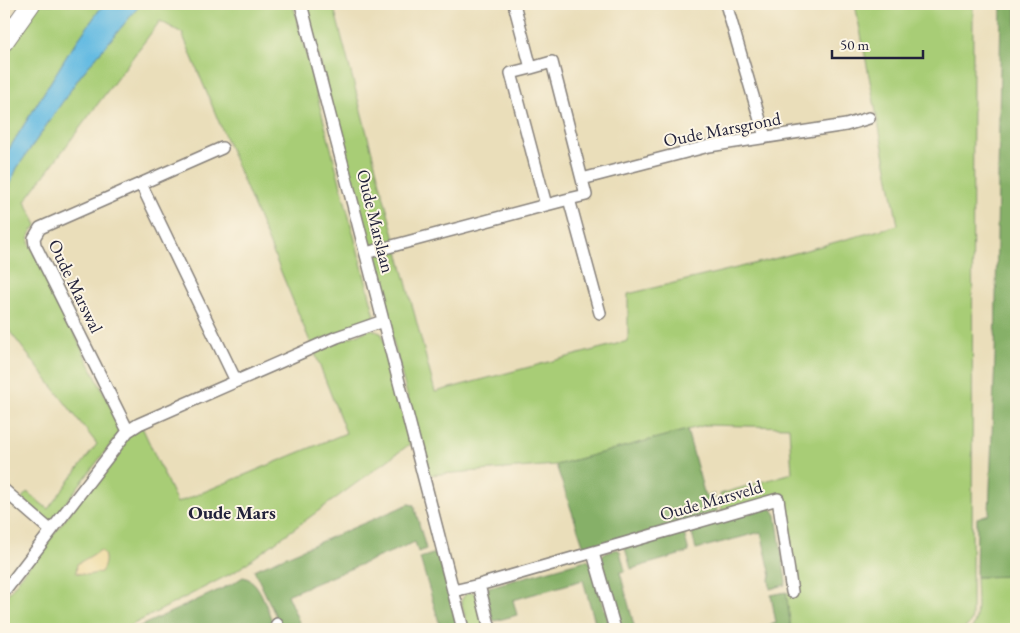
<svg xmlns="http://www.w3.org/2000/svg" width="1020" height="633" font-family="'EB Garamond',serif">
	<style>
		.green { fill: #a8cd76; stroke: #657858 }
		.forest { fill: #86b067; stroke: #546951 }
		.sand { fill: #eeda9e; stroke: #887e6c }
		.water { fill: #65bbe2; stroke: #446e8e }
		.lines { fill: none; stroke-linecap: round; stroke-linejoin: round }
		.minor-casing { stroke: #86807a; stroke-width: 14 }
		.primary-casing { stroke: #86807a; stroke-width: 20 }
		.minor { stroke: #fff; stroke-width: 11 }
		.primary { stroke: #fff; stroke-width: 18 }
		.labels { text-anchor: middle; dominant-baseline: central; stroke-width: 4; stroke-linejoin: round; paint-order: stroke }
		.street-label { font-size: 18px; fill: #22223b; stroke: #fcf5e5 }
		.neighbourhood-label { font-size: 19px; font-weight: bold; fill: #22223b; stroke: #fcf5e5 }
	</style>
	<rect width="100%" height="100%" fill="#fcf5e5"/>
	<filter id="ink" filterUnits="userSpaceOnUse"><feTurbulence type="fractalNoise" baseFrequency=".02" numOctaves="2"/><feDisplacementMap in="SourceGraphic" scale="10" xChannelSelector="R" yChannelSelector="G"/><feConvolveMatrix kernelMatrix="1 2 1 2 8 2 1 2 1" color-interpolation-filters="sRGB"/></filter>
	<filter id="wash" filterUnits="userSpaceOnUse"><feTurbulence type="fractalNoise" baseFrequency=".0096" numOctaves="4" result="noise"/><feDisplacementMap in="SourceGraphic" scale="20" xChannelSelector="R" yChannelSelector="G"/><feGaussianBlur stdDeviation="1.12" result="paint"/><feColorMatrix in="noise" values="0 0 0 0 0 0 0 0 0 0 0 0 0 0 0 0 0 1.4 0 .05"/><feComposite in="paint" operator="in"/></filter>
	<g filter="url(#wash)">
		<rect width="100%" height="100%" fill="#eadeba"/>
		<!-- green -->
		<path class="green" d="M37 4H106L100 9 68 54 4 157V53Z
			M141 4H293L375 316 311 344 182 33 160 21 25 201 37 225 30 233 29 242 120 426 118 435 53 519 48 521 22 498 27 492 48 509 97 444 4 324V198L17 168 81 75Z
			M305 4H333L435 392 628 341V294L770 260 898 225 855 4H973L972 614C972 621 970 625 963 629H791L786 593 796 592 782 500 722 511 720 494 792 473 789 427 706 425 556 465 428 475Z
			M372 329 382 334 410 444 236 571 124 629H4V599L129 436 142 427 177 503 346 433 314 351Z
			M1016 576V629H971C980 621 976 589 976 577Z
			M472 592 476 594 486 629H468L461 601 466 593Z"/>
		<!-- forest -->
		<path class="forest" d="M1001 4H1016V576L976 577 977 518 989 514 995 357Z
			M687 430 705 496 714 494 717 512 585 550 556 465Z
			M409 504 414 505 426 549 418 552 415 542 287 595 300 624 290 629H282L254 570Z
			M767 508 772 509 776 515 786 582 785 585 770 589 769 578 771 576 761 532 696 549 691 530Z
			M683 530 689 552 631 569 625 548Z
			M617 549 620 551 625 571 620 572 635 629H619L600 562 603 554Z
			M436 553 438 554 458 629H441L420 558Z
			M586 560 590 562 611 629H597L583 580 513 600 517 615 495 621 493 620 485 594 489 587Z
			M243 577C260 580 266 607 272 621L267 624 270 629H250L245 622 227 629H134L232 584Z
			M786 592 791 629H756L776 623 771 595Z"/>
		<!-- sand -->
		<path class="sand" d="M101 550C107 556 106 565 101 572L88 575 76 573 77 564Z"/>
		<!-- water -->
		<path class="water" d="M106 4H141L81 75 17 168 4 198V157L68 54 100 9Z"/>
	</g>
	<g filter="url(#ink)">
		<g class="lines">
			<!-- minor casing -->
			<g class="minor-casing">
				<path id="minor" d="M301 4 463 629
					M514 4 531 68 552 62 586 195 569 199 600 313
					M726 4 765 137
					M531 68 511 73 546 205 569 199
					M582 179 709 146 846 125 869 118
					M141 184 236 381
					M366 253 546 205
					M128 431 35 245 34 238 40 228 222 148
					M4 490 50 530
					M593 553 615 629
					M479 585 778 499 792 592
					M453 591 479 585 490 629
					M4 592 128 431 139 424 337 337 383 321
					M277 624 279 629"/>
			</g>
			<!-- primary casing -->
			<g class="primary-casing">
				<path id="primary" d="M4 42 31 4"/>
			</g>
			<!-- minor -->
			<use href="#minor" class="minor"/>
			<!-- primary -->
			<use href="#primary" class="primary"/>
		</g>
	</g>
	<g class="labels">
		<!-- street labels -->
		<g class="street-label">
			<text transform="translate(722 129) rotate(-11)">Oude Marsgrond</text>
			<text transform="translate(376 221) rotate(76)">Oude Marslaan</text>
			<text transform="translate(76 286) rotate(64)">Oude Marswal</text>
			<text transform="translate(711 500) rotate(-16)">Oude Marsveld</text>
		</g>
		<!-- neighbourhood labels -->
		<g class="neighbourhood-label">
			<text x="232" y="512">Oude Mars</text>
		</g>
	</g>
	<!-- margin -->
	<rect width="1020" height="633" fill="none" stroke="#fcf5e5" stroke-width="20"/>
	<!-- scale -->
	<path d="M832 50v8h91v-8" fill="none" stroke="#22223b" stroke-width="2.5"/>
	<text x="840" y="50" font-size="15" fill="#22223b" stroke="#fcf5e5" stroke-width="4" paint-order="stroke">50 m</text>
</svg>
